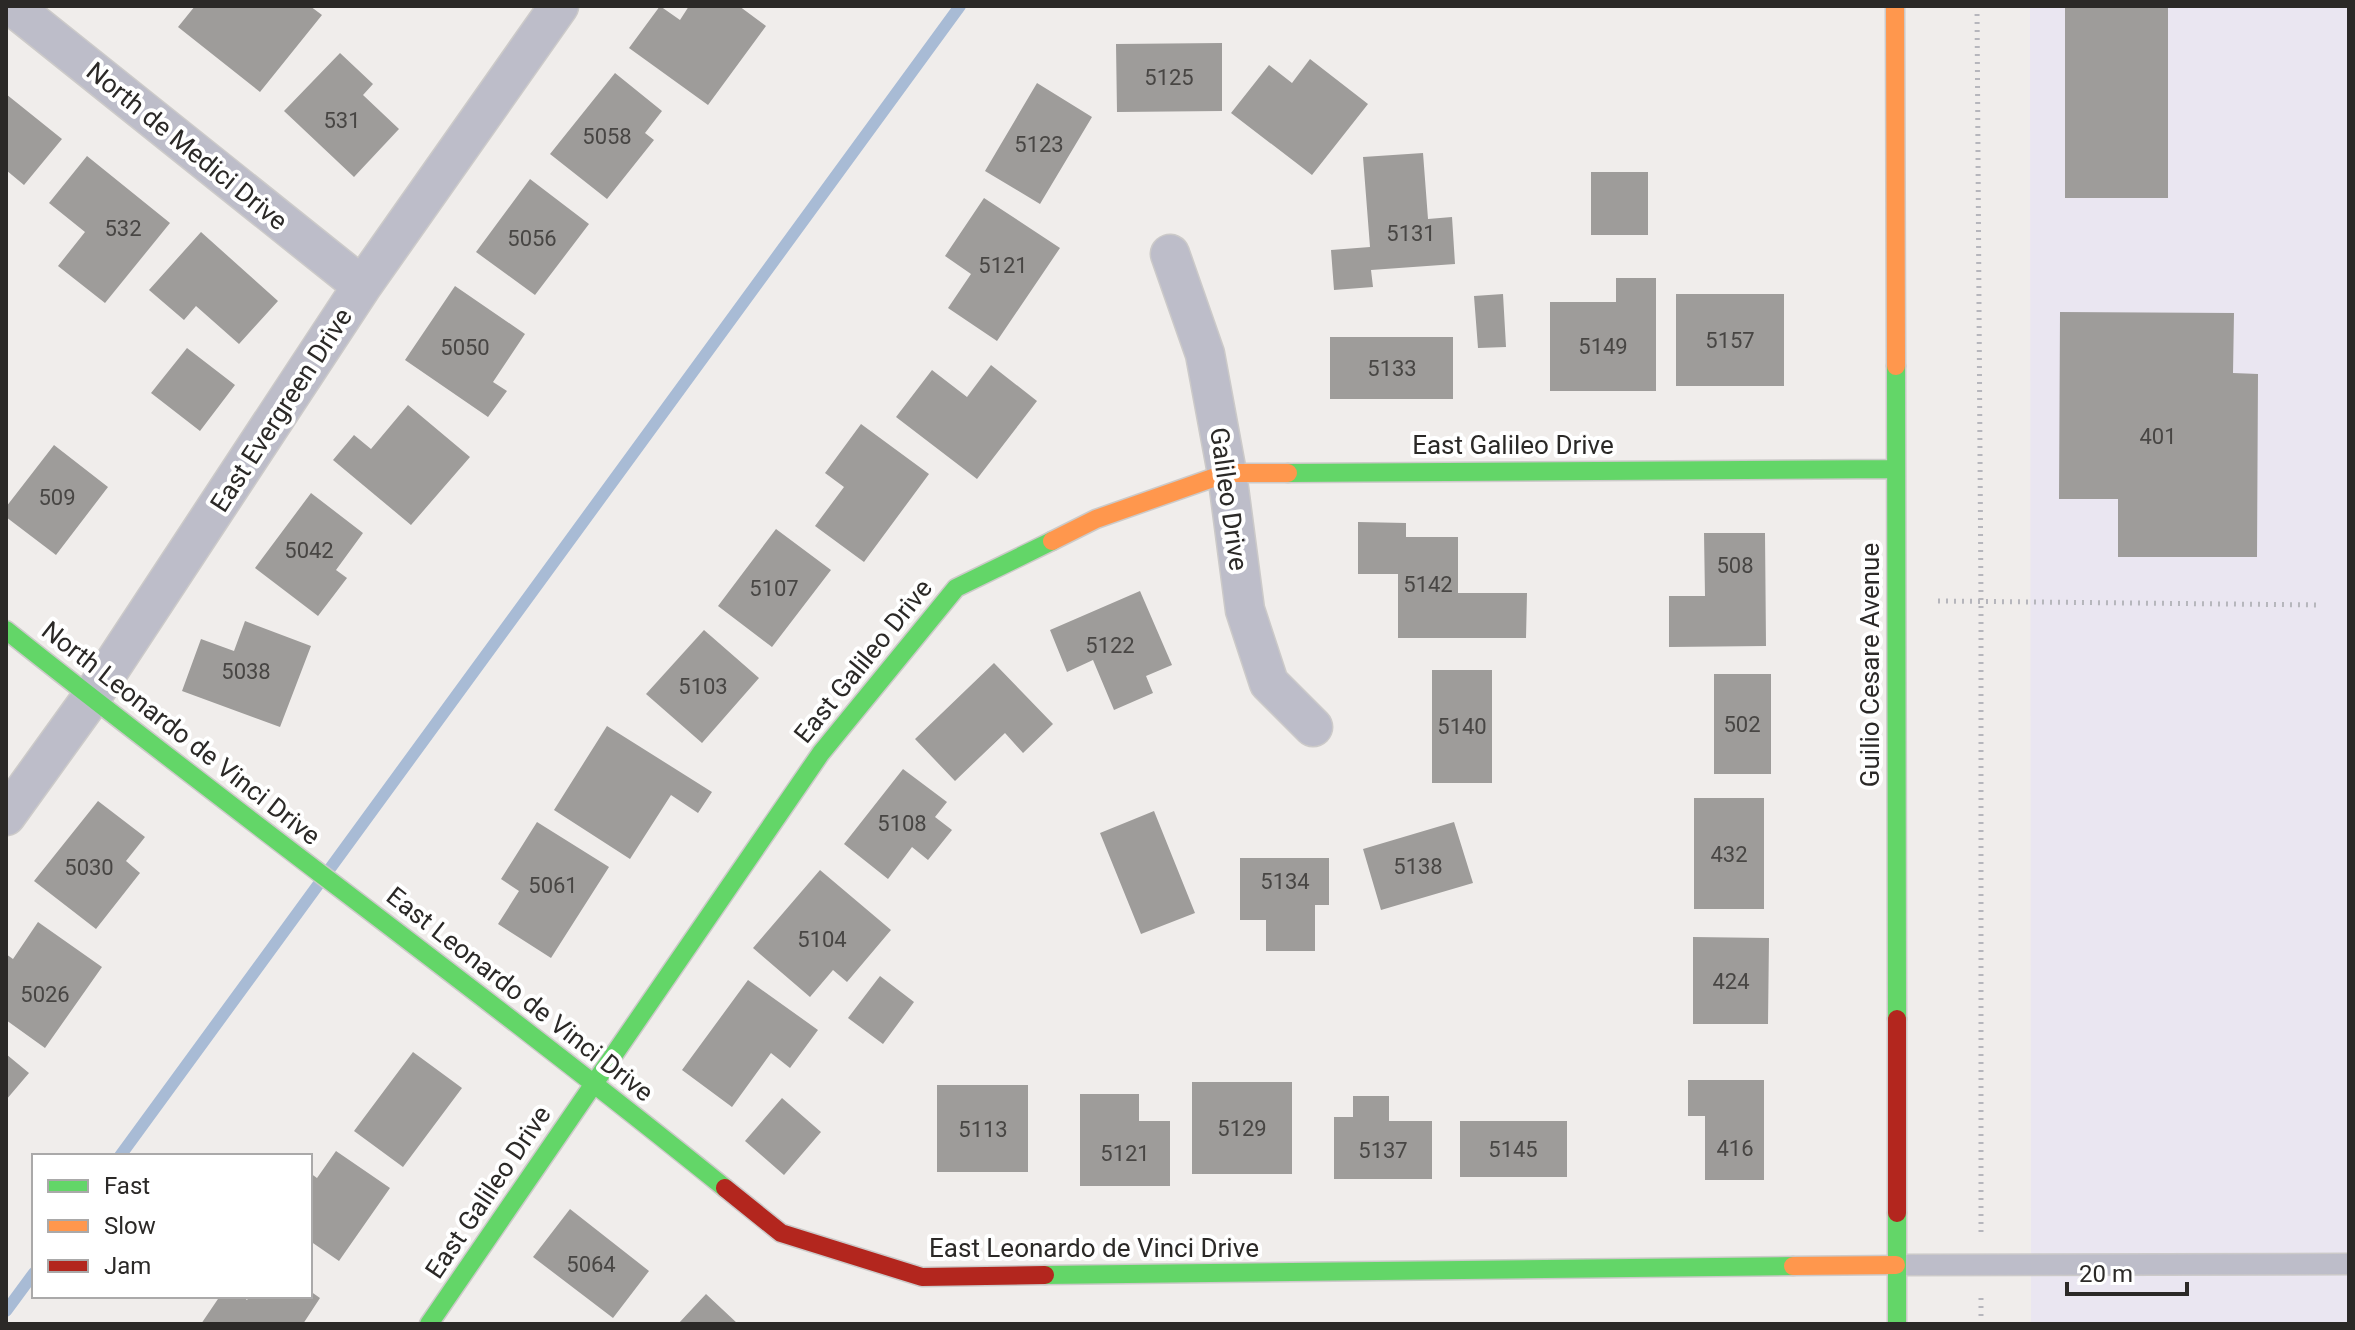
<svg xmlns="http://www.w3.org/2000/svg" width="2355" height="1330" font-family="Roboto,sans-serif">
	<style>
		.industrial { fill: #eae6f1 }
		.lines { fill: none; stroke-linecap: round; stroke-linejoin: round }
		.stream { stroke: #a8bbd5; stroke-width: 12 }
		.building { fill: #9e9c9a }
		.lane-casing { stroke: #cccac9; stroke-width: 23 }
		.street-casing { stroke: #cccac9; stroke-width: 41 }
		.fast-casing { stroke: #cccac9; stroke-width: 21 }
		.slow-casing { stroke: #cccac9; stroke-width: 21 }
		.jam-casing { stroke: #cccac9; stroke-width: 21 }
		.path { stroke: #b6b6bc; stroke-width: 5; stroke-dasharray: 2 6; stroke-linecap: butt }
		.lane { stroke: #bdbdc9; stroke-width: 20 }
		.street { stroke: #bdbdc9; stroke-width: 38 }
		.fast { stroke: #63d668; stroke-width: 18 }
		.slow { stroke: #ff974d; stroke-width: 18 }
		.jam { stroke: #b3261e; stroke-width: 18 }
		.labels { text-anchor: middle; dominant-baseline: central; stroke-width: 8; stroke-linejoin: round; paint-order: stroke }
		.number-label { font-size: 22px; fill: #484644 }
		.street-label { font-size: 26px; fill: #2b2927; stroke: #fff }
	</style>
	<rect width="100%" height="100%" fill="#f0edeb"/>
	<!-- industrial -->
	<path class="industrial" d="M2030 6H2349V1324H2031Z"/>
	<g class="lines">
		<!-- stream -->
		<path class="stream" d="M120 1156 960 6
			M6 1311 34 1273"/>
	</g>
	<!-- building -->
	<path class="building" d="M195 6H310L322 15 260 92 178 27Z
		M660 6 680 20 689 6H739L766 26 708 105 629 48Z
		M2065 6H2168V198H2065Z
		M1222 43V111L1117 112 1116 44Z
		M340 53 373 84 363 95 399 129 354 177 284 111Z
		M1310 59 1368 104 1312 175 1231 113 1269 65 1292 83Z
		M615 73 662 111 645 133 654 140 607 199 550 154Z
		M1037 83 1092 117 1040 204 985 171Z
		M6 94 62 139 24 185 6 170Z
		M1423 153 1428 219 1452 217 1455 264 1371 270 1373 287 1334 290 1331 250 1370 247 1363 157Z
		M87 156 170 223 105 303 58 266 85 232 49 203Z
		M1591 172H1648V235H1591Z
		M530 179 589 224 535 295 476 252Z
		M984 198 1060 248 997 341 948 308 971 274 945 256Z
		M201 232 278 301 239 344 196 306 184 320 149 290Z
		M1616 278H1656V391H1550V302H1616Z
		M455 286 525 334 493 382 507 391 488 417 405 360Z
		M1503 294 1506 347 1478 348 1474 296Z
		M1676 294H1784V386H1676Z
		M2060 312 2234 313 2233 373 2258 374 2257 557H2118V499H2059Z
		M1330 337H1453V399H1330Z
		M187 348 235 385 200 431 151 393Z
		M991 365 1037 401 977 479 896 417 932 370 967 397Z
		M408 405 470 457 411 525 333 460 354 435 371 449Z
		M861 424 929 474 864 562 815 526 844 487 825 473Z
		M54 445 108 487 56 555 6 517V507Z
		M311 493 363 533 336 570 347 578 318 616 255 568Z
		M1358 522 1406 523V537H1458V593H1527L1526 638H1398V574H1358Z
		M776 529 831 570 772 647 718 606Z
		M1704 533H1765L1766 646 1669 647V596H1705Z
		M1140 591 1172 665 1146 676 1153 693 1114 710 1093 660 1067 672 1050 630Z
		M245 621 311 646 280 727 182 691 201 639 234 651Z
		M704 630 759 678 702 743 646 694Z
		M994 663 1053 724 1023 753 1005 733 955 781 915 739Z
		M1432 670H1492V783H1432Z
		M1714 674H1771V774H1714Z
		M607 726 712 792 698 813 671 795 630 859 554 810Z
		M903 769 947 802 935 817 952 830 928 860 912 847 888 879 844 844Z
		M1694 798H1764V909H1694Z
		M98 801 145 837 126 861 140 873 96 929 34 881Z
		M1154 811 1195 913 1141 934 1100 833Z
		M537 822 609 867 551 958 498 924 519 891 501 879Z
		M1454 822 1473 883 1381 910 1363 849Z
		M1240 858H1329V905H1315V951H1266V920H1240Z
		M820 870 891 930 847 982 833 970 810 997 753 948Z
		M38 922 102 967 45 1048 6 1020V954L13 959Z
		M1693 937 1769 938 1768 1024H1693Z
		M880 976 914 1002 883 1044 848 1018Z
		M748 980 818 1030 790 1068 771 1053 732 1107 682 1070Z
		M413 1052 462 1088 403 1167 354 1131Z
		M6 1054 29 1073 6 1100Z
		M1688 1080H1764V1180H1705V1116H1688Z
		M1192 1082H1292V1174H1192Z
		M937 1085H1028V1172H937Z
		M1080 1094H1139V1121H1170V1186H1080Z
		M1353 1096H1389V1121H1432V1179H1334V1117H1353Z
		M782 1098 821 1132 784 1175 745 1141Z
		M1460 1121H1567V1177H1460Z
		M336 1151 390 1188 339 1261 310 1241V1173L317 1178Z
		M570 1209 649 1271 613 1318 533 1257Z
		M310 1291 320 1298 303 1324H201L220 1296H242L247 1300 250 1296H310Z
		M706 1294 738 1324H678Z"/>
	<g class="lines">
		<!-- lane casing -->
		<g class="lane-casing">
			<path id="lane" d="M1896 1265 2349 1264"/>
		</g>
		<!-- street casing -->
		<g class="street-casing">
			<path id="street" d="M12 6 362 286
				M1170 254 1205 354 1227 473 1245 610 1269 683 1313 727
				M6 816 91 698 362 286 559 6"/>
		</g>
		<!-- fast casing -->
		<g class="fast-casing">
			<path id="fast" d="M1896 366 1897 1019
				M1288 473 1895 469
				M6 630C243 819 489 997 725 1188
				M1897 1213V1324
				M1045 1275 1793 1266
				M429 1324 821 753 956 588 1052 541"/>
		</g>
		<!-- slow casing -->
		<g class="slow-casing">
			<path id="slow" d="M1895 6 1896 366
				M1052 541 1096 519 1227 473H1288
				M1793 1266 1896 1265"/>
		</g>
		<!-- jam casing -->
		<g class="jam-casing">
			<path id="jam" d="M1897 1019V1213
				M725 1188 781 1233 922 1277 1045 1275"/>
		</g>
		<!-- path -->
		<path class="path" d="M1977 6 1981 602V1235
			M1938 601 2321 605
			M1981 1324V1293"/>
		<!-- lane -->
		<use href="#lane" class="lane"/>
		<!-- street -->
		<use href="#street" class="street"/>
		<!-- fast -->
		<use href="#fast" class="fast"/>
		<!-- slow -->
		<use href="#slow" class="slow"/>
		<!-- jam -->
		<use href="#jam" class="jam"/>
	</g>
	<g class="labels">
		<!-- number labels -->
		<g class="number-label">
			<text x="1169" y="77">5125</text>
			<text x="342" y="120">531</text>
			<text x="607" y="136">5058</text>
			<text x="1039" y="144">5123</text>
			<text x="123" y="228">532</text>
			<text x="1411" y="233">5131</text>
			<text x="532" y="238">5056</text>
			<text x="1003" y="265">5121</text>
			<text x="1730" y="340">5157</text>
			<text x="1603" y="346">5149</text>
			<text x="465" y="347">5050</text>
			<text x="1392" y="368">5133</text>
			<text x="2158" y="436">401</text>
			<text x="57" y="497">509</text>
			<text x="309" y="550">5042</text>
			<text x="1735" y="565">508</text>
			<text x="1428" y="584">5142</text>
			<text x="774" y="588">5107</text>
			<text x="1110" y="645">5122</text>
			<text x="246" y="671">5038</text>
			<text x="703" y="686">5103</text>
			<text x="1742" y="724">502</text>
			<text x="1462" y="726">5140</text>
			<text x="902" y="823">5108</text>
			<text x="1729" y="854">432</text>
			<text x="1418" y="866">5138</text>
			<text x="89" y="867">5030</text>
			<text x="1285" y="881">5134</text>
			<text x="553" y="885">5061</text>
			<text x="822" y="939">5104</text>
			<text x="1731" y="981">424</text>
			<text x="45" y="994">5026</text>
			<text x="1242" y="1128">5129</text>
			<text x="983" y="1129">5113</text>
			<text x="1735" y="1148">416</text>
			<text x="1513" y="1149">5145</text>
			<text x="1383" y="1150">5137</text>
			<text x="1125" y="1153">5121</text>
			<text x="591" y="1264">5064</text>
		</g>
		<!-- street labels -->
		<g class="street-label">
			<text transform="translate(187 146) rotate(39)">North de Medici Drive</text>
			<text transform="translate(281 410) rotate(-57)">East Evergreen Drive</text>
			<text x="1513" y="445">East Galileo Drive</text>
			<text transform="translate(1229 499) rotate(82)">Galileo Drive</text>
			<text transform="translate(863 661) rotate(-51)">East Galileo Drive</text>
			<text transform="translate(1870 665) rotate(-90)">Guilio Cesare Avenue</text>
			<text transform="translate(181 733) rotate(38)">North Leonardo de Vinci Drive</text>
			<text transform="translate(520 994) rotate(38)">East Leonardo de Vinci Drive</text>
			<text transform="translate(488 1192) rotate(-56)">East Galileo Drive</text>
			<text x="1094" y="1248">East Leonardo de Vinci Drive</text>
		</g>
	</g>
	<!-- border -->
	<rect width="2355" height="1330" fill="none" stroke="#2b2927" stroke-width="16"/>
	<!-- legend -->
	<rect x="32" y="1154" width="280" height="144" fill="#ffffff" stroke="#aaa9a9" stroke-width="2"/>
	<rect x="48" y="1180" width="40" height="12" fill="#63d668" stroke="#aaa9a9" stroke-width="2"/>
	<text x="104" y="1194" font-size="24" fill="#2b2927">Fast</text>
	<rect x="48" y="1220" width="40" height="12" fill="#ff974d" stroke="#aaa9a9" stroke-width="2"/>
	<text x="104" y="1234" font-size="24" fill="#2b2927">Slow</text>
	<rect x="48" y="1260" width="40" height="12" fill="#b3261e" stroke="#aaa9a9" stroke-width="2"/>
	<text x="104" y="1274" font-size="24" fill="#2b2927">Jam</text>
	<!-- scale -->
	<path d="M2067 1282v12h120v-12" fill="none" stroke="#2b2927" stroke-width="4"/>
	<text x="2079" y="1282" font-size="24" fill="#2b2927" stroke="#ffffff" stroke-width="6" paint-order="stroke">20 m</text>
</svg>
